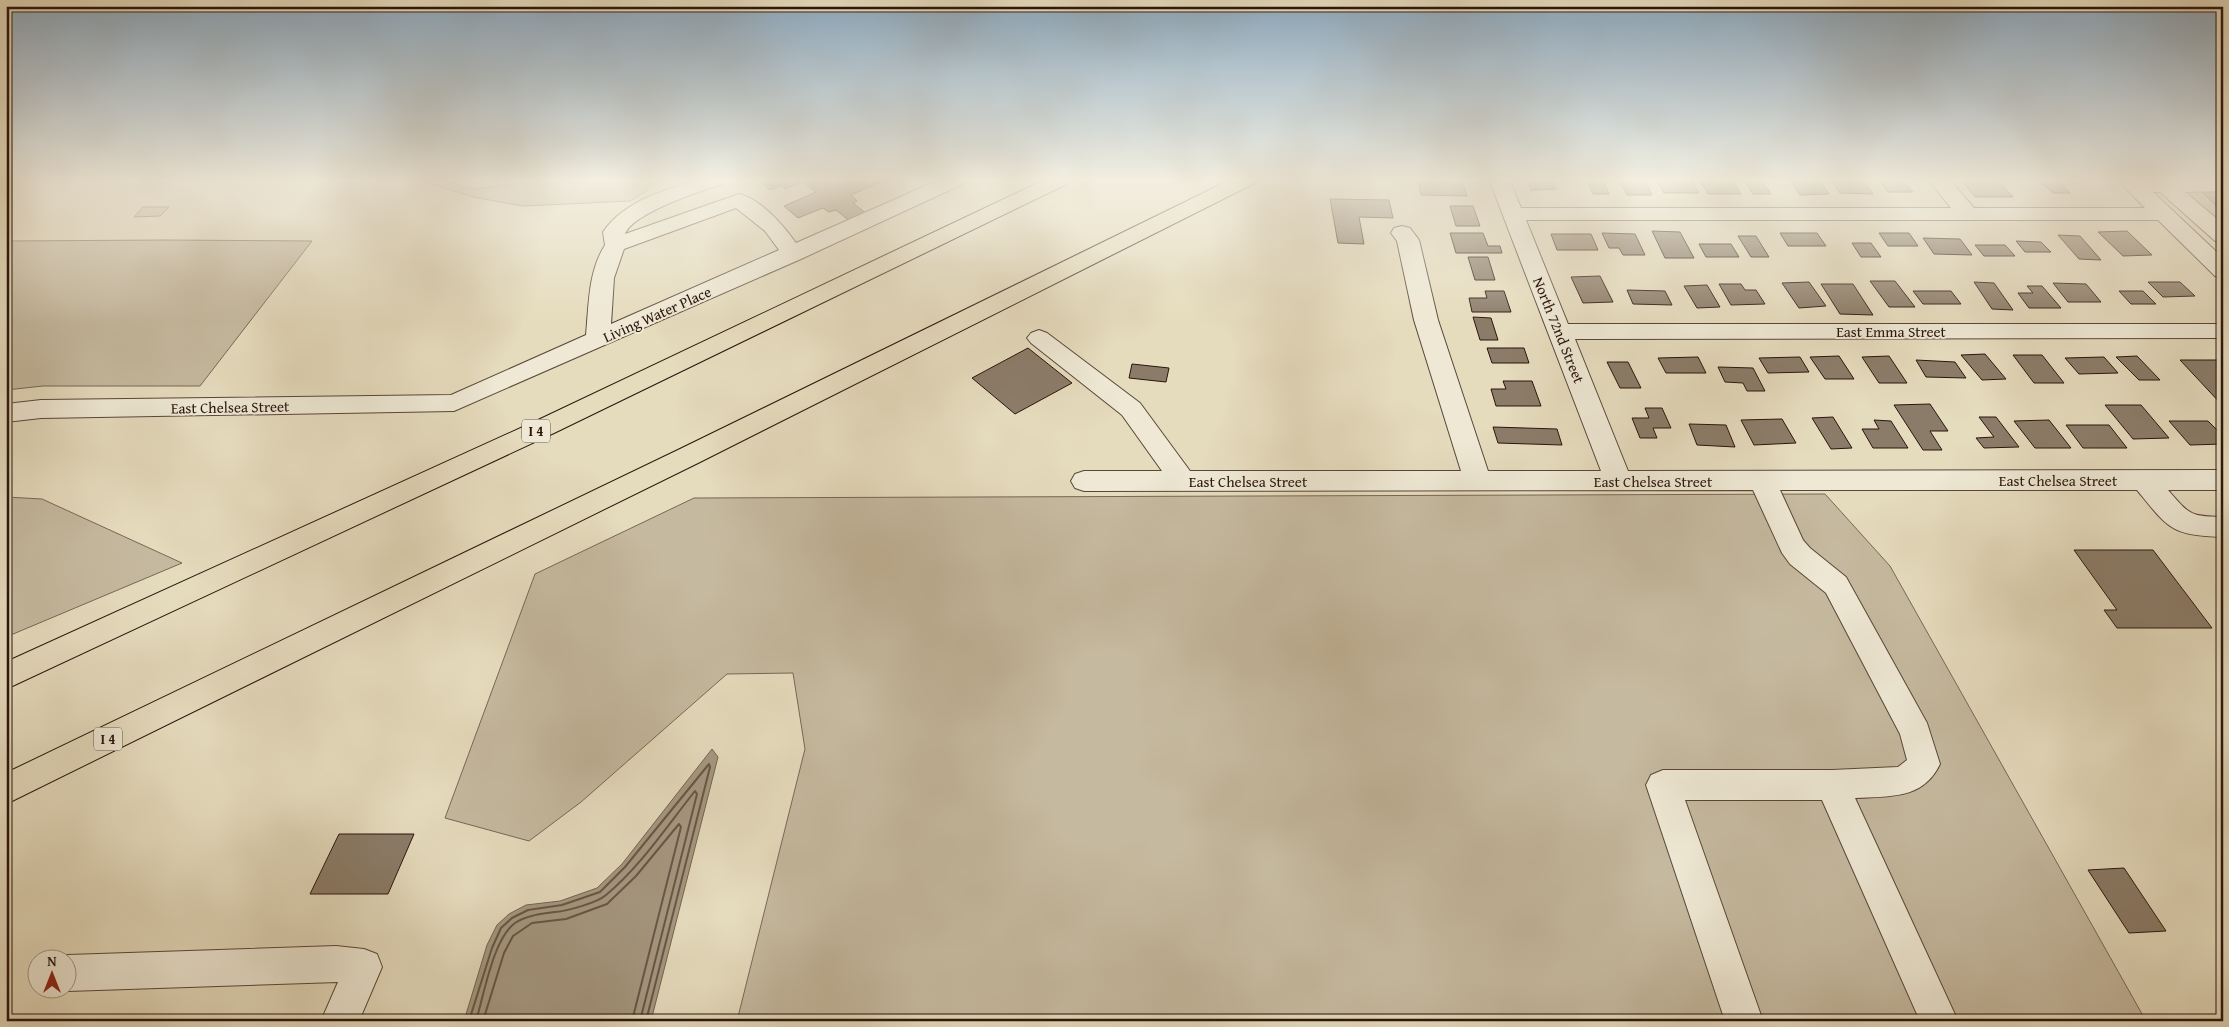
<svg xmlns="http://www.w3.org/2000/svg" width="2229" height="1027" font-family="'Gentium Book Plus',serif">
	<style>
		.green { fill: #c5b99f; stroke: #786756 }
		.water { fill: #a59881; stroke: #746453 }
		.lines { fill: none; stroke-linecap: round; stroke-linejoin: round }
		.shore { stroke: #685647; stroke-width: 2 }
		.building { fill: #8b7c69; stroke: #2a150d }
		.minor-casing { stroke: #594639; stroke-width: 2 }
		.highway-casing { stroke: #2a150d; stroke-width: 2 }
		.minor { fill: #eee8d4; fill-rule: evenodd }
		.highway { fill: #e5dbbd; fill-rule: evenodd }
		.labels { text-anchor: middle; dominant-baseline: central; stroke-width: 4; stroke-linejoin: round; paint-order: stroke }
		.shield { fill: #eee8d4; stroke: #655449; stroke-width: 1 }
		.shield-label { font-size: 14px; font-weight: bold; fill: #2a150d }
		.street-label { font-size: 15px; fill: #2a150d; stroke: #eee8d4 }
	</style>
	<rect width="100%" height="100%" fill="#e5dbbd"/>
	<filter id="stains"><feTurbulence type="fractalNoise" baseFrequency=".004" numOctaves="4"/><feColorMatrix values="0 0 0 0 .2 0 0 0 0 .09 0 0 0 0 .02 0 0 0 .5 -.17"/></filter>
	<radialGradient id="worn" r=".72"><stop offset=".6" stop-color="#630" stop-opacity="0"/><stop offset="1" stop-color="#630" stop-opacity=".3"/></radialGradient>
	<!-- green -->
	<path class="green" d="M416 179H437L476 189 555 179H662L647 186 648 190 630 201 523 206 473 197Z
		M2156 179H2223V243Z
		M143 207H169L160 216 134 217Z
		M165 240 312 241 200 386H43L6 390V241Z
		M1825 494 1890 566 2146 1021H737L805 749 793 673 727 674 581 802 529 841 445 818 535 574 694 498Z
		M6 497 42 499 182 563 6 637Z"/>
	<!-- water -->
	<path class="water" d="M712 749 718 757 651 1021H464L487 945 497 925 509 914 526 905 560 901 597 888 622 864Z"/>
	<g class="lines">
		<!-- shore -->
		<path class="shore" d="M469 1021 492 948 501 928 512 918 528 910 562 905 600 892 625 867 709 764 710 767 646 1021
			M476 1021C484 995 493 939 515 923 527 915 542 914 555 912 567 911 597 903 606 895 640 867 667 826 695 791L697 794 640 1021
			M483 1021 504 953 513 936 532 923 566 919 607 904 636 876 679 824 681 827 632 1021"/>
	</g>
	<!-- building -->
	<path class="building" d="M759 179H887L851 195 857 201 853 203 868 215 851 222 836 210 829 212 823 208 798 218 784 206 816 192 803 182 785 189 781 186 770 190Z
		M1527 179H1551L1556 189 1531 190Z
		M1586 179H1602L1609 194H1593Z
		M1619 179H1644L1652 195H1627Z
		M1656 179H1691L1699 193H1664Z
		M1699 179H1732L1741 194H1708Z
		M1743 179H1760L1771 194H1753Z
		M1789 179H1818L1829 194 1800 195Z
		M1830 179H1862L1873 194 1840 193Z
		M1878 179H1902L1913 192H1888Z
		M2037 179H2055L2070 193H2053Z
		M1962 181H1998L2013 197H1975Z
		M1418 182 1463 183 1467 196 1421 195Z
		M2202 192H2223V212Z
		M1330 199 1389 200 1393 218 1359 217 1364 244 1338 243Z
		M1450 206H1473L1480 226H1456Z
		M1652 231 1680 232 1694 258H1665Z
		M2127 231 2152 255 2123 256 2098 232Z
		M1450 233H1483L1488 246H1500L1502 253H1456Z
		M1602 233 1635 234 1645 255H1623L1619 248H1609Z
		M1780 233H1817L1826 246H1788Z
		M1879 233H1909L1918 246H1888Z
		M1551 234H1591L1598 250H1557Z
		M2058 235 2080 236 2101 260 2079 259Z
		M1738 236H1756L1769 257H1751Z
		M1923 238 1960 239 1972 255 1934 254Z
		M2016 241 2041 242 2051 252H2025Z
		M1852 243H1871L1881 257H1861Z
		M1699 244H1731L1739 257H1706Z
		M1975 245H2005L2015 256H1984Z
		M1468 257H1488L1495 280H1475Z
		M1600 276 1613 302 1583 303 1571 277Z
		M1870 281H1895L1915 307H1889Z
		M1809 282 1826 306 1799 308 1782 283Z
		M1974 282 1994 283 2013 310 1992 309Z
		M2148 282H2180L2195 296 2163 297Z
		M2053 283 2086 284 2101 302H2068Z
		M1719 284H1741L1745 290H1756L1765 304 1731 305Z
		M1821 284H1853L1873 315 1840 314Z
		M1707 285 1720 307 1697 308 1684 286Z
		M2027 286H2042L2061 308H2029L2018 293H2033Z
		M1627 290 1665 291 1672 305 1633 304Z
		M1485 291H1504L1511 312H1472L1469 298H1487Z
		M1913 291H1951L1961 304H1923Z
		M2119 291H2143L2156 304H2131Z
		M1473 317 1491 318 1498 340H1480Z
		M1028 348 1072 383 1015 414 972 378Z
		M1487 348H1524L1529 363H1492Z
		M1985 354 2006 379 1982 380 1961 355Z
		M2013 355H2042L2064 383H2034Z
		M1839 356 1854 379H1825L1810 357Z
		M1889 356 1907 383H1879L1862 357Z
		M2137 356 2160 380H2139L2116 357Z
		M1698 357 1706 373H1666L1658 358Z
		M1800 357 1809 372 1768 373 1759 358Z
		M2104 357 2118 373 2079 374 2065 358Z
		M1916 360 1955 362 1966 378 1926 377Z
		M2180 360H2223V406Z
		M1607 362H1628L1641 388H1620Z
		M1132 364 1169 368 1166 382 1129 378Z
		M1718 367 1753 368 1765 391H1747L1743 383 1725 382Z
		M1503 381H1532L1541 406H1496L1491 389H1506Z
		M1930 404 1948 431H1930L1942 450H1923L1894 405Z
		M2105 405H2141L2169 438 2133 439Z
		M1645 408H1662L1671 428H1653L1657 438H1640L1632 418H1649Z
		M1833 417 1852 448 1831 449 1812 418Z
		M1979 417H1996L2019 447 1984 448 1976 438 1994 437Z
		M1782 419 1796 443 1754 445 1741 420Z
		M1874 420 1891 421 1908 448H1873L1862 429H1879Z
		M2049 420 2071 448H2035L2014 421Z
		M2169 421H2208L2223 436V444L2190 445Z
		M1689 424 1726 425 1735 447 1697 445Z
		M2066 425H2109L2127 448H2083Z
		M1493 427 1557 429 1562 445 1498 443Z
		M2074 550H2153L2212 628H2117L2104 610H2117Z
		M339 834H414L388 894H310Z
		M2124 868 2166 931 2129 933 2088 870Z"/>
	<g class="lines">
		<!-- minor casing -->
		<g class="minor-casing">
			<path id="minor" d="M699 179H728L725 183C702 191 634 212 625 234L739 194C761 199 783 225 796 243L941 179H968L965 183 801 259 454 411 41 418 6 422V404L41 400 451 395 586 335C589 304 588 272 605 245L603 232C624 201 665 190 699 179ZM736 208 765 231 779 250 611 324 614 278 624 249Z
				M1489 179H1509L1521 208H1951L1928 179H1949L1974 208H2145L2117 179H2223V191L2185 192 2223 224V242L2215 241 2160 192H2153L2223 258V278L2215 276 2158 220H1526L1568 324H2223V338L1575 339 1628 471 2223 470V490H2168C2190 515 2189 516 2223 517V537C2170 535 2169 529 2137 490H1780L1803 540 1810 548 1846 577 1927 723 1940 764C1923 800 1889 796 1855 798L1958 1021H1920L1822 800H1685L1763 1021H1725L1646 785 1651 775 1663 770H1832L1898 767 1907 760 1900 734 1826 593 1790 564 1782 553 1753 490 1084 491 1075 488 1071 481 1075 474 1084 471H1162L1122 415 1031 343 1027 338 1031 333 1039 330 1047 333 1140 403 1190 471H1461L1414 320 1397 241 1391 233 1394 228 1402 226 1410 228 1419 240 1438 320 1488 471H1601Z
				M336 946 364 949 377 954 382 967 359 1021H321L338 982 68 991 64 990H68V960H56L68 955Z"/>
		</g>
		<!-- highway casing -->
		<g class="highway-casing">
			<path id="highway" d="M1046 179H1072L1069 183 554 433 6 689V662L536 421Z
				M1232 179H1258L1255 183 698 463 6 804V773L680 449Z"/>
		</g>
		<!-- minor -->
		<use href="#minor" class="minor"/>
		<!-- highway -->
		<use href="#highway" class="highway"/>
	</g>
	<!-- sky -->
	<linearGradient id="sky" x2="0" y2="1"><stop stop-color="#8da9bf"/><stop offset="0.56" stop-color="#f3efe1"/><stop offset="1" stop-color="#f3efe1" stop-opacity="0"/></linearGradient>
	<rect width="2229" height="322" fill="url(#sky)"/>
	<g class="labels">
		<!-- shield labels -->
		<g class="shield">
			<rect x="522" y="419.5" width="28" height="23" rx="4"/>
			<rect x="94" y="727.5" width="28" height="23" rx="4"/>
		</g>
		<g class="shield-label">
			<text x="536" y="431">I 4</text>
			<text x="108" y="739">I 4</text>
		</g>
		<!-- street labels -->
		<g class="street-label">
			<text transform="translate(657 314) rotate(-24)">Living Water Place</text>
			<text transform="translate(1559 330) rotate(68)">North 72nd Street</text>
			<text x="1891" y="331">East Emma Street</text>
			<text transform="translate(230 407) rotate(-1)">East Chelsea Street</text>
			<text x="2058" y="480">East Chelsea Street</text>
			<text x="1248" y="481">East Chelsea Street</text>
			<text x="1653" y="481">East Chelsea Street</text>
		</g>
	</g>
	<!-- margin -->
	<rect width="2229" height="1027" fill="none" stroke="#e5dbbd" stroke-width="25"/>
	<rect x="8" y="8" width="2214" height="1012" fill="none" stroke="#2a150d" stroke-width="2.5"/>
	<rect x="12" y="12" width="2204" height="1002" fill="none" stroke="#2a150d"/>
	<!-- north arrow -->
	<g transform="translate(52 974)"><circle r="24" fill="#eee8d4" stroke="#a09484"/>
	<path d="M0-4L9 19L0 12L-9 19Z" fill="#8f2418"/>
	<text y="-8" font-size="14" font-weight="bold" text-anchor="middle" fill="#2a150d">N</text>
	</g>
	<rect width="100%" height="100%" filter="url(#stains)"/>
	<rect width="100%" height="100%" fill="url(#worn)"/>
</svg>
